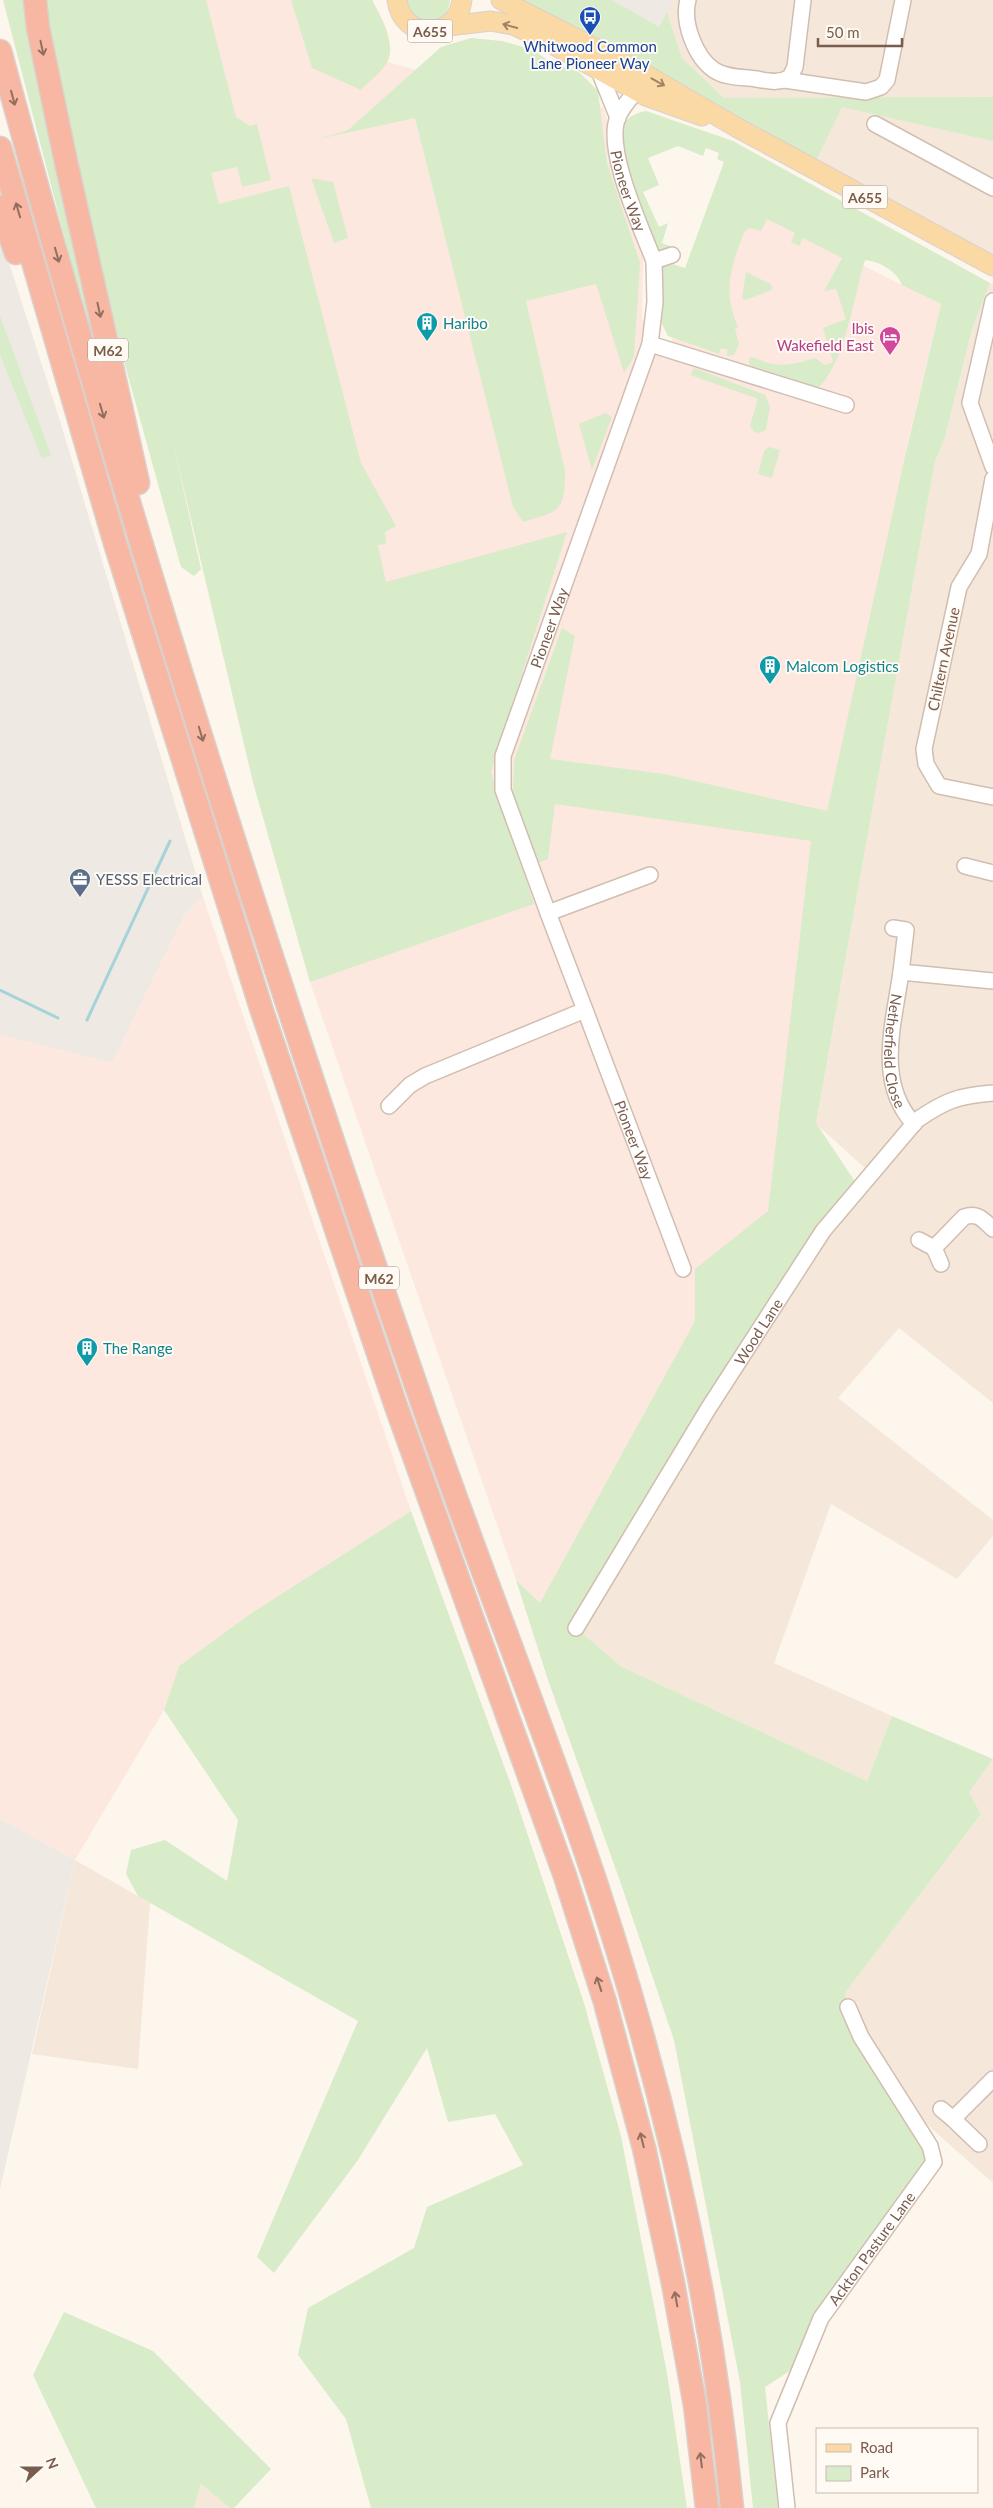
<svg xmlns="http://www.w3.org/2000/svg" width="993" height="2508" font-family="Lato,sans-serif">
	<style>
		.residential { fill: #f5e8da }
		.commercial { fill: #fde8e0 }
		.industrial { fill: #efe9e4 }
		.green { fill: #d8ecc9 }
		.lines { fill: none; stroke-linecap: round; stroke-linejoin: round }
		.stream { stroke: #a5d3da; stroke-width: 3 }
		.minor-casing { stroke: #d1beb0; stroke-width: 18 }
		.major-casing { stroke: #dad1cd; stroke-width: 21 }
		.highway-casing { stroke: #dad1cd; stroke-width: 25 }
		.minor { stroke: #fff; stroke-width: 15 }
		.major { stroke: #fbd9a5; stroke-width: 19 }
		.highway { stroke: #f7b7a3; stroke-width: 22 }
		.oneway { stroke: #a18267 }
		.oneway2 { stroke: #936e5e }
		.labels { text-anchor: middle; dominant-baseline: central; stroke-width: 4; stroke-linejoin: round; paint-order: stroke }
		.shield { fill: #fffaf3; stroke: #a28b7f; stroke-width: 1 }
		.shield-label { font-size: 14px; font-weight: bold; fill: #7a5c4d }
		.transit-label { font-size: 15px; fill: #164399; stroke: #fffaf3 }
		.street-label { font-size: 15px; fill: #7a5c4d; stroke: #fffaf3 }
		.culture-label { font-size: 15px; fill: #0d838f; stroke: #fffaf3; text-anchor: start }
		.hotel-label { font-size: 15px; fill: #b23c85; stroke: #fffaf3; text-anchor: end }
		.service-label { font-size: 15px; fill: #4e5e75; stroke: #fffaf3; text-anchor: start }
	</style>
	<rect width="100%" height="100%" fill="#fdf6ec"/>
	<!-- residential -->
	<path class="residential" d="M674 0H993V254L817 159 845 98H724L682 58 667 12Z
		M990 283 993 284V1403L899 1328 838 1398 993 1520V1536L957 1579 831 1504 774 1663 892 1716 867 1781 622 1667 576 1628 831 1233 875 1177 816 1124 935 461 944 441 972 330Z
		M993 1759V2183L905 2105 848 2007 845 1993 981 1814 969 1792Z
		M75 1860 150 1903 138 2069 32 2054Z
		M201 2484 230 2508H194Z"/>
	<!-- commercial -->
	<path class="commercial" d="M68 0H372L386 27 390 53 388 62 476 87 493 111 603 107 644 227 642 318 664 360 728 199 941 304 906 450 935 461 816 1124 803 1208 540 1603 516 1580 310 982 253 782Z
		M203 897 411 1511 250 1614 179 1666 164 1710 75 1860 0 1819V1035L112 1063 185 914Z"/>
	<!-- industrial -->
	<path class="industrial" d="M520 0H674L640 64Z
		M0 235 61 424 203 897 185 914 112 1063 0 1035Z
		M0 1819 75 1860 0 2189Z"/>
	<!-- green -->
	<path class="green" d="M3 0H29L93 318 91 339Z
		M46 0H206L236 117 250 126 257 124 271 180 242 187 237 167 211 173 219 204 289 186 361 463 396 526 385 532 386 544 378 545 386 582 567 532 491 772 534 904 310 982 253 782 172 438 201 569 194 576 181 567 125 365 88 217 49 22Z
		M291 0H372C380 15 396 43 388 60 384 71 369 81 361 90L312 68Z
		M406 0H450V2L446 15 434 23 412 17Z
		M517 0H612L659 27 667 12 682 58 724 98 993 97V141L842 107 817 159 717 110Z
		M471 38 502 41 533 50 552 63 579 72 598 91 607 163 640 263 634 357 624 373 596 284 526 301 565 471C565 512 560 511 523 522L513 507 415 118 318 139 348 130 441 47Z
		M646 111 733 141 990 283 972 330 944 441 935 461 816 1123 856 1183 576 1628 622 1667 867 1781 892 1716 993 1759 969 1792 981 1814 845 1993 848 2007 933 2162 796 2367 765 2387 778 2508H753L740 2382 674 2040 620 1881 548 1680 516 1580 540 1603 695 1321V1269L768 1211 811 841 555 804 548 859 538 863 513 793 514 760 562 628 575 636 550 759 664 774 827 811 906 452 941 304 902 285C897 271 880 262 865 260 854 295 845 364 818 388L749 365V357C756 357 761 361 768 363 786 367 798 363 815 358L825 365 833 362 823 328 846 319 836 289 824 291 842 258 803 238 799 246 791 242 795 233 767 219 761 231 750 228 744 232C731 268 722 290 738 327L735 329 739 344 734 355 726 356 728 350 721 348 719 354 668 336 662 324 661 266 672 264 685 268 724 162 717 159 719 153 706 148 703 156 678 146 648 158 659 185 643 192 659 227 668 223 662 243 670 246 669 250 655 256 622 150C621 128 622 116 646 111Z
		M311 178 333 182 348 238 334 243Z
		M746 272 771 284 772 290 745 300 742 298Z
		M0 316 51 455 42 459 0 355Z
		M694 368 765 395 770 407 766 430 760 433 754 432 750 425 758 399 690 375Z
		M605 413 612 417 592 470 579 424Z
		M769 447 780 450 772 478 758 474 764 451Z
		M411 1511 511 1785 584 2003 621 2136 667 2373 687 2508H371L346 2419 298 2355 308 2308 414 2248 427 2207 523 2165 495 2114 448 2122 427 2048 358 2160 274 2273 257 2257 358 2021 138 1896 126 1874 131 1850 165 1840 227 1881 238 1820 164 1710 179 1666 250 1614Z
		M64 2312 153 2351 271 2469 234 2508H230L201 2484 194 2508H96L33 2375Z"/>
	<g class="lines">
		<!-- stream -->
		<path class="stream" d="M0 990 58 1018
			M87 1020 170 841"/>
		<!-- minor casing -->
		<g class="minor-casing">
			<g id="minor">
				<path d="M688 0C682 22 695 57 714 70 726 78 743 77 756 79 769 81 779 84 790 77L795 67 803 0"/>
				<path d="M599 71 618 118"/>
				<path id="s1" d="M633 79 636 91C630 99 622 107 618 117 604 149 642 229 654 261L672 255"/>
				<path d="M785 80 866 92 881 87 887 80 903 0"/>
				<path d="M875 124 993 188"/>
				<path d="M654 261 655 302 650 344 846 405"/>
				<path d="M993 301 970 403 993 467"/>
				<path d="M993 479 979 554 959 587 924 749 926 764 939 786 993 797"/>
				<path d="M965 866 993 873"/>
				<path id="s2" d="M650 875 548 913 503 790V756L650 344"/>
				<path d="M893 928 906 930 901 972 993 981"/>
				<path id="s3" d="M901 972C894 1023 875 1082 914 1124"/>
				<path id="s4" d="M585 1010 683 1269"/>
				<path d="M389 1106 410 1085 425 1076 585 1010 548 913"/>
				<path d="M919 1240 934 1248 941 1264"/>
				<path d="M934 1248 964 1217C978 1212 983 1220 993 1229"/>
				<path id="s5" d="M576 1628 708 1409 823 1231 917 1120C946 1100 958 1096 993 1093"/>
				<path d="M941 2109 953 2119 993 2079"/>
				<path d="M953 2119 979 2144"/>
				<path id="s6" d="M787 2508 778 2423 821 2318 934 2162 930 2146 861 2037 848 2007"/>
			</g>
		</g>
		<!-- major casing -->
		<g class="major-casing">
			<path id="major" d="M397 0C402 41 457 41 462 0
				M501 0 636 69 736 127 993 266
				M448 26 491 21 513 25 545 40 646 96 702 116"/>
		</g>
		<!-- highway casing -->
		<g class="highway-casing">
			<path id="highway" d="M35 0 38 28 66 162 138 483
				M0 51C122 504 266 951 419 1394 469 1540 527 1684 578 1830 654 2048 710 2278 732 2508
				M0 148 115 543 262 1011 396 1406 565 1876 605 2002 644 2148 673 2283 695 2405 707 2508
				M0 207 16 253"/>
		</g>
		<!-- minor -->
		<use href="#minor" class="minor"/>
		<!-- major -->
		<use href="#major" class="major"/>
		<!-- highway -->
		<use href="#highway" class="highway"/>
	</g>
	<!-- one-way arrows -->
	<defs><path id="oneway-shaft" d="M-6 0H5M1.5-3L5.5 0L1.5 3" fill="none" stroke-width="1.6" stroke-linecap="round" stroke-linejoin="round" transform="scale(1.25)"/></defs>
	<g class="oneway">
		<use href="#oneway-shaft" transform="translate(510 26) rotate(-164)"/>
		<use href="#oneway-shaft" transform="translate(658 82) rotate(29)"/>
	</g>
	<g class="oneway2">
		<use href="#oneway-shaft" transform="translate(42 48) rotate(78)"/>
		<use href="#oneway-shaft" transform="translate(13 98) rotate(75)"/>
		<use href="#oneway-shaft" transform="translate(18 210) rotate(-106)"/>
		<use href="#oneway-shaft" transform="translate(57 255) rotate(74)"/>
		<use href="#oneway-shaft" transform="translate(99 310) rotate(78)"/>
		<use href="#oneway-shaft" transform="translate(102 411) rotate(74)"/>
		<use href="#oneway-shaft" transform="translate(201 734) rotate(73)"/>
		<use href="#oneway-shaft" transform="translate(599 1984) rotate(-108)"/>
		<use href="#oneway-shaft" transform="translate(642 2140) rotate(-104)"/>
		<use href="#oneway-shaft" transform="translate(676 2299) rotate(-100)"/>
		<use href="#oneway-shaft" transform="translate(701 2460) rotate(-97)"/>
	</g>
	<!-- icons -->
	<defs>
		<g id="bus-pin" transform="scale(1.125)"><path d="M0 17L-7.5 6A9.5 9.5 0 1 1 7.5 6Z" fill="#1a4fb4" stroke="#fffaf3"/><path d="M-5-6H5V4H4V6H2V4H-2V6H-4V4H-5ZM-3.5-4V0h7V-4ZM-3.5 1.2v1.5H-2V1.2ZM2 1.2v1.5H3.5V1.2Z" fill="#fff"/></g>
		<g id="building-pin" transform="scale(1.125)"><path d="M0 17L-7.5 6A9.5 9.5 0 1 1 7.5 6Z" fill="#0f9aa8" stroke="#fffaf3"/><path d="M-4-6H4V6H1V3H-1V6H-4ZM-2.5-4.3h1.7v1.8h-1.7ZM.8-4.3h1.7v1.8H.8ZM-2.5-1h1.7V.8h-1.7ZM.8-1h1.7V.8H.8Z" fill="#fff"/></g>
		<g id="hotel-pin" transform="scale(1.125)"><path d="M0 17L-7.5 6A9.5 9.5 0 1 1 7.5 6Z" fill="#d1479c" stroke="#fffaf3"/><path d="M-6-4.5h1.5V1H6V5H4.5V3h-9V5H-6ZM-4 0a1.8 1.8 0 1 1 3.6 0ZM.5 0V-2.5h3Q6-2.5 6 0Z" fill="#fff"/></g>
		<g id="office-pin" transform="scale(1.125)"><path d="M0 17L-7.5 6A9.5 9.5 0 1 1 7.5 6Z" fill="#5c6f8a" stroke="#fffaf3"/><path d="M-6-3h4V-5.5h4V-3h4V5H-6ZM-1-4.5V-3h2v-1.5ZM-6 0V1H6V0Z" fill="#fff"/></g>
	</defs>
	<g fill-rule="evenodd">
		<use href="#bus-pin" x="590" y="17"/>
		<use href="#building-pin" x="427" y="323"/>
		<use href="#hotel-pin" x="890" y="337"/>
		<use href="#building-pin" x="770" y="666"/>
		<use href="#office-pin" x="80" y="879"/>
		<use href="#building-pin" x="87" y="1348"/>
	</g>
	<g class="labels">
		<!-- shield labels -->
		<g class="shield">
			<rect x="407.5" y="19.5" width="45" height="23" rx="4"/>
			<rect x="842.5" y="185.5" width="45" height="23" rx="4"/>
			<rect x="88" y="338.5" width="40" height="23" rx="4"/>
			<rect x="359" y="1266.5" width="40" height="23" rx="4"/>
		</g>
		<g class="shield-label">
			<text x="430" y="31">A655</text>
			<text x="865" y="197">A655</text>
			<text x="108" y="350">M62</text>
			<text x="379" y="1278">M62</text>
		</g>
		<!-- transit labels -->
		<g class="transit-label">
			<text x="590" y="46">Whitwood Common<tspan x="590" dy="17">Lane Pioneer Way</tspan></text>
		</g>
		<!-- street labels -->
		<g class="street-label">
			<text stroke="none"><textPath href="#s1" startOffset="120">Pioneer Way</textPath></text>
			<text stroke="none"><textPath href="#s2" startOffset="410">Pioneer Way</textPath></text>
			<text transform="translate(943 659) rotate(-78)">Chiltern Avenue</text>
			<text stroke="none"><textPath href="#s3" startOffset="80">Netherfield Close</textPath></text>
			<text stroke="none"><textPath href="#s4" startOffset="139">Pioneer Way</textPath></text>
			<text stroke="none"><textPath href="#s5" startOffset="348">Wood Lane</textPath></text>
			<text stroke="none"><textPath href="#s6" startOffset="285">Ackton Pasture Lane</textPath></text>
		</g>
		<!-- culture labels -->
		<g class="culture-label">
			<text x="443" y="323">Haribo</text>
			<text x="786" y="666">Malcom Logistics</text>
			<text x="103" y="1348">The Range</text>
		</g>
		<!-- hotel labels -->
		<g class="hotel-label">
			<text x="874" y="328">Ibis<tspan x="874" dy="17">Wakefield East</tspan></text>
		</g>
		<!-- service labels -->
		<g class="service-label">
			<text x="96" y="879">YESSS Electrical</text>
		</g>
	</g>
	<!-- legend -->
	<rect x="816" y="2428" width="162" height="65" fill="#fffaf3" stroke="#cabbb1"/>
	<rect x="826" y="2444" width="25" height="8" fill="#fbd9a5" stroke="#cabbb1"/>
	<text x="860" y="2453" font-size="15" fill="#7a5c4d">Road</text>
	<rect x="826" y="2466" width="25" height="15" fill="#d8ecc9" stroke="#cabbb1"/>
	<text x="860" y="2478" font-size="15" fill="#7a5c4d">Park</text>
	<!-- north arrow -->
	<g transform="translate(40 2468) rotate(69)" stroke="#fffaf3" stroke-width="4" paint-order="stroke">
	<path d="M0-4L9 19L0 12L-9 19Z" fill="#7a5c4d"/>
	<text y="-8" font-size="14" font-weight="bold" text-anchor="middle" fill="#7a5c4d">N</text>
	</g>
	<!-- scale -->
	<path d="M818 38v8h84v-8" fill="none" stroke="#7a5c4d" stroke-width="2.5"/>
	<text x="826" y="38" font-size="15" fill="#7a5c4d" stroke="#fffaf3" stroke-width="4" paint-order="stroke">50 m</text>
</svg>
